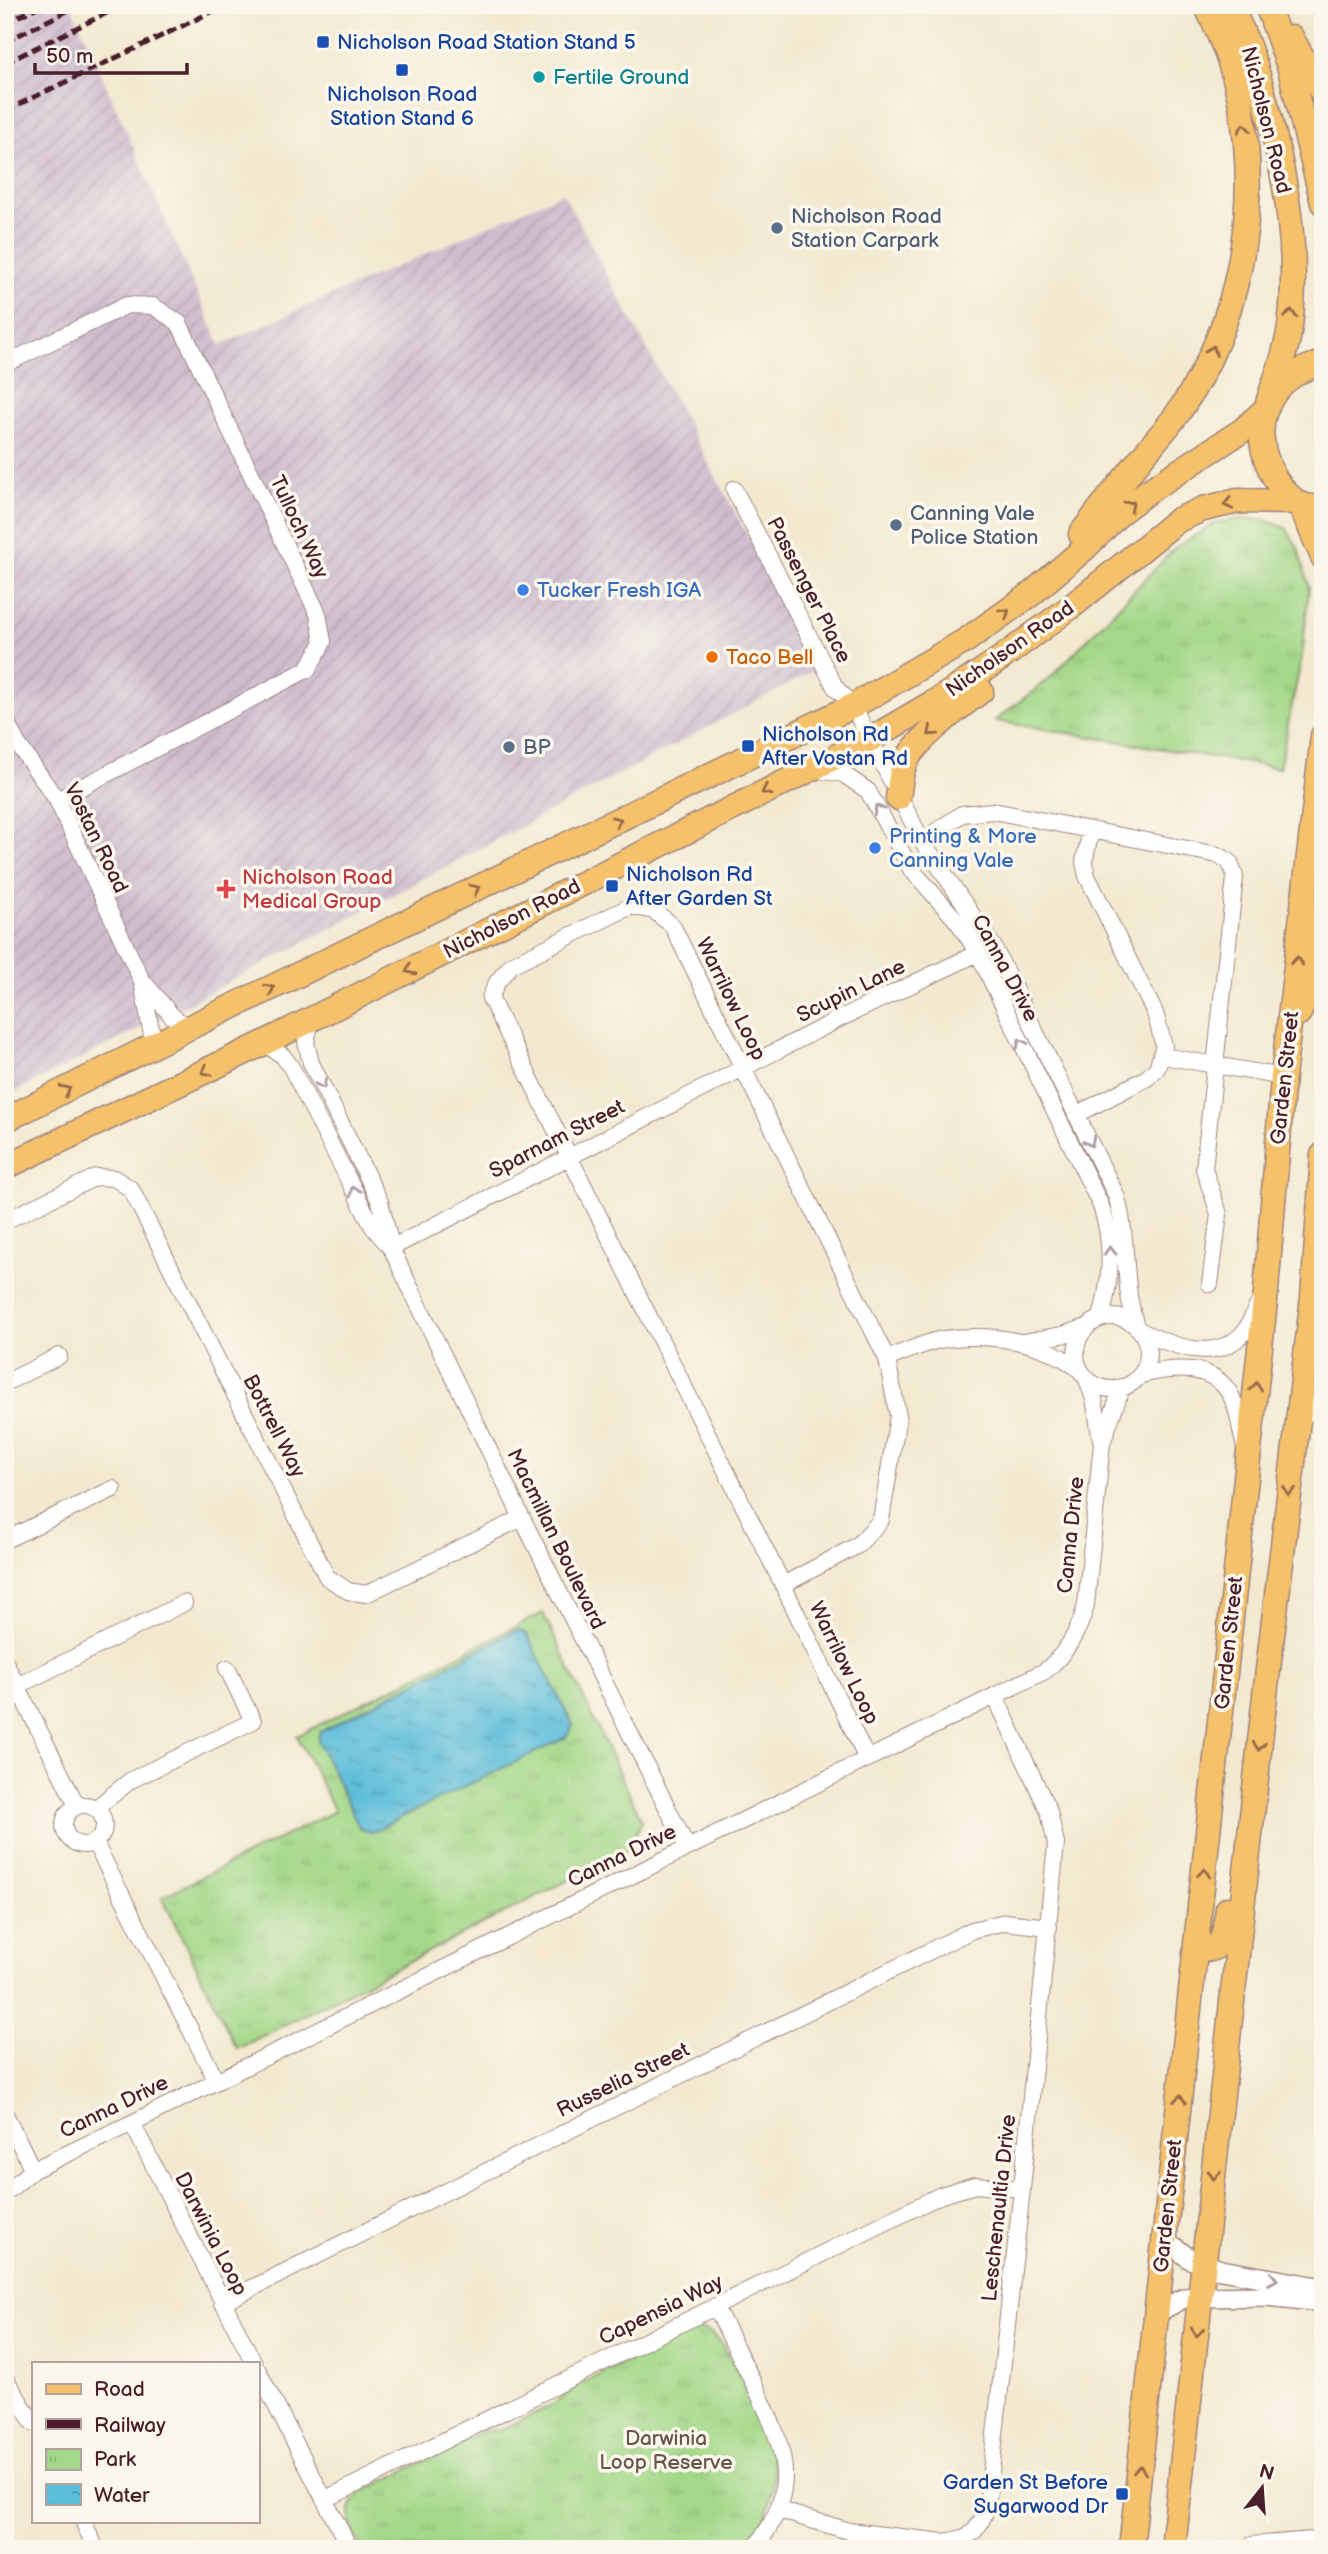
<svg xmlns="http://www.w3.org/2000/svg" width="1328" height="2554" font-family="'Balsamiq Sans',sans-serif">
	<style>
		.built { fill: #f2cfe1 }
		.industrial { fill: url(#industrial-furrows) }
		.park { fill: url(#park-tufts); stroke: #767c5a; stroke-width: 2 }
		.water { fill: url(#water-ripples); stroke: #526e82; stroke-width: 2 }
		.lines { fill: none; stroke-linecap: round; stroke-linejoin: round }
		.minor-casing { stroke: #9e847e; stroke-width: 18 }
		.tertiary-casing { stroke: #9e847e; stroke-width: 22 }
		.primary-casing { stroke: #9e847e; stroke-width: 27 }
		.minor { stroke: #fff; stroke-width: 16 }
		.tertiary { stroke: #fff; stroke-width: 19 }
		.primary { stroke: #f5c16b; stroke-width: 24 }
		.rail { stroke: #4a1f2b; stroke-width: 5; stroke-dasharray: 10 5; stroke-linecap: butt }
		.oneway { stroke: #976848 }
		.oneway2 { stroke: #ae9aa0 }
		.transit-dot { fill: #1a4fb4; stroke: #fbf7ec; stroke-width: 2.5 }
		.culture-dot { fill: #0f9aa8; stroke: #fbf7ec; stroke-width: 2.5 }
		.service-dot { fill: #5c6f8a; stroke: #fbf7ec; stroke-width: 2.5 }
		.shop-dot { fill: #3f7fe0; stroke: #fbf7ec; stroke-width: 2.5 }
		.food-dot { fill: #e8710a; stroke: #fbf7ec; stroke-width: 2.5 }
		.health-dot { fill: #e0444e; stroke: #fbf7ec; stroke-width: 2.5 }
		.labels { text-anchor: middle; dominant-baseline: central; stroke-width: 7; stroke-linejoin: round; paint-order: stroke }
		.transit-label { font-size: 21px; fill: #164399; stroke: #fbf7ec; text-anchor: start }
		.culture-label { font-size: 21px; fill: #0d838f; stroke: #fbf7ec; text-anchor: start }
		.street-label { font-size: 21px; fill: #4a1f2b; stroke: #fbf7ec }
		.service-label { font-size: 21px; fill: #4e5e75; stroke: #fbf7ec; text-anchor: start }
		.shop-label { font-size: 21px; fill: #366cbe; stroke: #fbf7ec; text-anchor: start }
		.food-label { font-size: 21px; fill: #c56008; stroke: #fbf7ec; text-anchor: start }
		.health-label { font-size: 21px; fill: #be3a42; stroke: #fbf7ec; text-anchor: start }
		.park-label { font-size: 21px; fill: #655647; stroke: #fbf7ec }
	</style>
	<defs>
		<pattern id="industrial-furrows" width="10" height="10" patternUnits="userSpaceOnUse" patternTransform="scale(1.75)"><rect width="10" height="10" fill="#cfbdcf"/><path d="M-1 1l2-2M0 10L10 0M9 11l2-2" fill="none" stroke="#b3a2b2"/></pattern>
		<pattern id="park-tufts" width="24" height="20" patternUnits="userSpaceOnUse" patternTransform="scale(1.75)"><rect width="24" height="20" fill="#a3d888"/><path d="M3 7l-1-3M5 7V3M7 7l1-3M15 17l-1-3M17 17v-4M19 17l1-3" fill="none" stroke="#8eb976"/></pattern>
		<pattern id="water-ripples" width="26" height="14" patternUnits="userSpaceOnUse" patternTransform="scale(1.75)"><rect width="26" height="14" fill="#5bbeda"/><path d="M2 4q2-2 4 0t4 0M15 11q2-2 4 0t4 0" fill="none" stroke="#4d9ab1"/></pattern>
	</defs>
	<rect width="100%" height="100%" fill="#fbf7ec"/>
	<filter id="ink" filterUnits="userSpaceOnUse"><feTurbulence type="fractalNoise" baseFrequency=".0143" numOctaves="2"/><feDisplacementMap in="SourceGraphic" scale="14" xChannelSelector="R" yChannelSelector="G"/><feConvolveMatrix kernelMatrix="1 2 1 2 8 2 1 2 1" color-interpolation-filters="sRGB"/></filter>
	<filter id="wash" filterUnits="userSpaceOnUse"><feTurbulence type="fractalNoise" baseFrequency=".00686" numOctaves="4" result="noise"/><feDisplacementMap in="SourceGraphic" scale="28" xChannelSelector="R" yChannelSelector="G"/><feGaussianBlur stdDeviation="1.57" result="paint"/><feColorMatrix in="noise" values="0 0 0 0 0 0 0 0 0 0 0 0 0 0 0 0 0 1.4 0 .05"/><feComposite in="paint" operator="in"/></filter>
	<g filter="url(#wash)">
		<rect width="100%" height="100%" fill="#f3e9d0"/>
		<!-- built -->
		<path class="built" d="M1323 1514V1638L1309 1645Z"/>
		<!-- industrial -->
		<path class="industrial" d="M5 5H71L220 345 563 193 819 668 186 1005 5 1097Z"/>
		<!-- park -->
		<path class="park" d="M1240 519H1262L1286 528 1298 548 1309 587 1302 656 1279 768 995 721 1052 676 1175 548 1215 523Z
			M543 1613 642 1821 628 1850 237 2049 162 1897 335 1811 297 1736Z
			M693 2329C709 2329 716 2335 725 2348 760 2416 804 2479 744 2549H361C351 2529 342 2512 359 2494L475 2435 484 2431 501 2430 554 2404 579 2385Z"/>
		<!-- water -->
		<path class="water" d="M517 1630 526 1633 573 1725 565 1738 371 1832 360 1829 318 1741 320 1732Z"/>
	</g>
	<g filter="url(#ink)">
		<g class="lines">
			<!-- minor casing -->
			<g class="minor-casing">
				<path id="minor" d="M5 364 127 305 153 306 179 323 318 614 323 642 308 669 57 800
					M734 489 835 687 853 706 922 841 993 946 1116 1195C1129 1238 1122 1283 1136 1326
					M5 720 17 743 57 800 141 979 172 1016 188 1028
					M814 769 843 774 868 791 911 869 958 922 978 953 1101 1206C1114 1244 1111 1280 1101 1318
					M922 841 962 814 993 811 1218 855 1230 862 1235 877 1204 1169 1219 1214 1210 1284
					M142 982 154 1046
					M311 1020 306 1042 311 1063 380 1202 391 1245
					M264 1043 283 1056 291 1067 364 1210 373 1227 391 1248 522 1518 687 1847
					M1163 1056 1283 1077
					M1076 1115 1147 1078 1157 1068 1164 1046 1155 1013 1087 876 1084 862 1091 830
					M5 1221 96 1177 114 1178 131 1189 327 1577 348 1591 366 1594 522 1518
					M391 1248 841 1018 978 953
					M1076 1353a36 36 0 1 1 72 0a36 36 0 1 1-72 0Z
					M1316 1317 1323 1346
					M1141 1331C1172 1346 1217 1364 1244 1332 1251 1323 1254 1312 1259 1303
					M1023 1342 1062 1335 1084 1328
					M887 1359C905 1352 925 1342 944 1339 990 1333 1043 1340 1080 1370
					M1140 1375C1173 1367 1217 1362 1233 1400 1239 1413 1240 1429 1244 1443
					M1087 1380 1094 1399 1101 1440
					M5 1383 59 1356
					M1298 1423 1323 1397
					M5 1540 113 1489
					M783 1585 858 1545 881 1520 898 1416 887 1359 672 925 654 911 631 906 511 965 497 982 490 998 783 1585 867 1759
					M5 1662 77 1806
					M5 1692 184 1603
					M64 1825a20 20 0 1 1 40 0a20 20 0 1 1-40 0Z
					M96 1808 131 1780 253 1721 227 1668
					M95 1843 216 2080
					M5 2114 33 2170
					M132 2123 254 2363
					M5 2193 33 2170 132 2123 1045 1671C1067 1653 1079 1632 1086 1605L1102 1443 1122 1387
					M222 2303 972 1930 1005 1922 1049 1927
					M715 2306C728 2332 741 2358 754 2384 784 2446 803 2488 754 2549
					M257 2369 350 2549
					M5 2378 33 2423
					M326 2499 941 2195 975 2185 1022 2189
					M778 2510 849 2531 944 2542C971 2538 978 2533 987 2507L1022 2189 1056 1844 1049 1812 995 1696
					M83 2521 96 2549
					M1252 2545 1323 2539"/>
			</g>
			<!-- tertiary casing -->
			<g class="tertiary-casing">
				<path id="tertiary" d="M1165 2240 1190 2259 1221 2270 1323 2288
					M1156 2313 1184 2298 1200 2297 1267 2296 1323 2302"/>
			</g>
			<!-- primary casing -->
			<g class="primary-casing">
				<path id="primary" d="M1229 5C1249 40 1259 77 1269 115 1287 184 1299 255 1290 326 1287 353 1275 378 1268 403
					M1267 5 1290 69 1323 203
					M1291 37 1323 94
					M1323 363C1300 368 1278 382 1268 404 1252 436 1268 482 1297 502 1303 507 1315 507 1323 509
					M1300 504 1323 557
					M1081 534C1102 506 1125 478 1147 451 1158 437 1171 424 1180 410 1241 321 1259 209 1241 105 1235 70 1221 37 1206 5
					M898 798C900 787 900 775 904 765 914 741 960 707 981 691
					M1299 1013 1315 977 1323 915
					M5 1120 188 1028 853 706 965 641 1030 595 1085 548 1122 511 1147 492 1243 430 1266 409
					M5 1167 264 1043 871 739 946 695 1003 657 1072 606 1178 520 1203 509 1238 501 1296 502
					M1196 1949C1226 1954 1224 1932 1228 1909
					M1131 2549 1266 1292 1283 1077 1323 736
					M1173 2549 1266 1686 1313 1297 1323 1155"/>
			</g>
			<!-- minor -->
			<use href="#minor" class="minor"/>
			<!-- tertiary -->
			<use href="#tertiary" class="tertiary"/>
			<!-- primary -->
			<use href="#primary" class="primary"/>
			<!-- rail -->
			<path class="rail" d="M5 23 42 5
				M5 42 79 5
				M5 63 123 5
				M5 111 226 5"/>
		</g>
		<!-- one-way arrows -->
		<defs><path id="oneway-chevron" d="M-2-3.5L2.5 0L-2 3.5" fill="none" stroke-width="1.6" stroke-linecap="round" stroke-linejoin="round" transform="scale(1.75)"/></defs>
		<g class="oneway">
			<use href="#oneway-chevron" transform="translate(1244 128) rotate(-97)"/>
			<use href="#oneway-chevron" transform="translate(1291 314) rotate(-87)"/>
			<use href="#oneway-chevron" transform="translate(1212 350) rotate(-68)"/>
			<use href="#oneway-chevron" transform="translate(1228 504) rotate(168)"/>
			<use href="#oneway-chevron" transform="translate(1130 505) rotate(-39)"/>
			<use href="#oneway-chevron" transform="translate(1005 613) rotate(-35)"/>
			<use href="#oneway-chevron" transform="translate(932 732) rotate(138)"/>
			<use href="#oneway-chevron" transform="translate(766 791) rotate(153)"/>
			<use href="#oneway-chevron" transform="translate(617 821) rotate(-25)"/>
			<use href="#oneway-chevron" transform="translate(475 889) rotate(-26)"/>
			<use href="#oneway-chevron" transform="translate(1297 961) rotate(-84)"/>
			<use href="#oneway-chevron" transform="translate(410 970) rotate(153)"/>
			<use href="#oneway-chevron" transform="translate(270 989) rotate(-26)"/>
			<use href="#oneway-chevron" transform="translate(206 1071) rotate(154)"/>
			<use href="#oneway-chevron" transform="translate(66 1090) rotate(-27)"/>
			<use href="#oneway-chevron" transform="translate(1256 1387) rotate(-84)"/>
			<use href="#oneway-chevron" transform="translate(1289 1491) rotate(97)"/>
			<use href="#oneway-chevron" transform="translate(1259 1746) rotate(96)"/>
			<use href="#oneway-chevron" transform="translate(1204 1873) rotate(-84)"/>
			<use href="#oneway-chevron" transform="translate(1180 2099) rotate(-84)"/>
			<use href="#oneway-chevron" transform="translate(1214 2175) rotate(96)"/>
			<use href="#oneway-chevron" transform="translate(1197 2332) rotate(96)"/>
			<use href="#oneway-chevron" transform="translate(1140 2470) rotate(-84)"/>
		</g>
		<g class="oneway2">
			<use href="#oneway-chevron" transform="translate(878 809) rotate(-119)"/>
			<use href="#oneway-chevron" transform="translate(1021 1043) rotate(-116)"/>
			<use href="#oneway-chevron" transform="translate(322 1084) rotate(63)"/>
			<use href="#oneway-chevron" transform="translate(1090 1142) rotate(64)"/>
			<use href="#oneway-chevron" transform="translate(354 1191) rotate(-117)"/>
			<use href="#oneway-chevron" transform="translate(1110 1251) rotate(-92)"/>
			<use href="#oneway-chevron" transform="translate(1273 2279) rotate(10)"/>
		</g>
	</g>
	<!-- markers -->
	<g class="transit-dot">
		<rect x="316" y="35" width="14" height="14" rx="3.5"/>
		<rect x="395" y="63" width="14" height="14" rx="3.5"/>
		<rect x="741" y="739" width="14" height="14" rx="3.5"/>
		<rect x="605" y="879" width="14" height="14" rx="3.5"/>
		<rect x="1115" y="2487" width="14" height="14" rx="3.5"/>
	</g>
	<circle class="culture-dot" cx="539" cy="77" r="7"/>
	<g class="service-dot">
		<circle cx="777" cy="228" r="7"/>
		<circle cx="896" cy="525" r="7"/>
		<circle cx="509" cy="747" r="7"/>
	</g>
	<g class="shop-dot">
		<circle cx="523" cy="590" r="7"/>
		<circle cx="875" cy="848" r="7"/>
	</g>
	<circle class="food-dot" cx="712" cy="657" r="7"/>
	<path class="health-dot" d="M222.5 878.5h7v7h7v7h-7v7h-7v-7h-7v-7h7z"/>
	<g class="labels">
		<!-- transit labels -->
		<g class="transit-label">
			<text x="337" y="42">Nicholson Road Station Stand 5</text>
			<text x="402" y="94" text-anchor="middle">Nicholson Road<tspan x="402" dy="24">Station Stand 6</tspan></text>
			<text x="762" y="734">Nicholson Rd<tspan x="762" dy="24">After Vostan Rd</tspan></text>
			<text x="626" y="874">Nicholson Rd<tspan x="626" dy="24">After Garden St</tspan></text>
			<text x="1108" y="2482" text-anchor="end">Garden St Before<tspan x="1108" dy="24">Sugarwood Dr</tspan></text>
		</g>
		<!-- culture labels -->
		<g class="culture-label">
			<text x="553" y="77">Fertile Ground</text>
		</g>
		<!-- street labels -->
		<g class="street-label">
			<text transform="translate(1266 120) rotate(76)">Nicholson Road</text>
			<text transform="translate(299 527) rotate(65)">Tulloch Way</text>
			<text transform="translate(809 590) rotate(63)">Passenger Place</text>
			<text transform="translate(1010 649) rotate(-35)">Nicholson Road</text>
			<text transform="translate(96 838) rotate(64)">Vostan Road</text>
			<text transform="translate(512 919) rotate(-27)">Nicholson Road</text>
			<text transform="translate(1005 968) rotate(62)">Canna Drive</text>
			<text transform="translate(851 991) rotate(-26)">Scupin Lane</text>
			<text transform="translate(731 999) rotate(64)">Warrilow Loop</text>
			<text transform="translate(1285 1078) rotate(-84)">Garden Street</text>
			<text transform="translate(557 1139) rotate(-27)">Sparnam Street</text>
			<text transform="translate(274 1426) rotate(63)">Bottrell Way</text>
			<text transform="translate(1071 1535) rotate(-84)">Canna Drive</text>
			<text transform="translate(556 1539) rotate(64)">Macmillan Boulevard</text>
			<text transform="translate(1229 1643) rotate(-84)">Garden Street</text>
			<text transform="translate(844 1663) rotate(64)">Warrilow Loop</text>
			<text transform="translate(622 1856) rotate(-26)">Canna Drive</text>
			<text transform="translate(623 2080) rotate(-26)">Russelia Street</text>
			<text transform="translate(114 2107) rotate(-26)">Canna Drive</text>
			<text transform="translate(1168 2206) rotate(-84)">Garden Street</text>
			<text transform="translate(999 2208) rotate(-84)">Leschenaultia Drive</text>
			<text transform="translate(211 2234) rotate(63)">Darwinia Loop</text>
			<text transform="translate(661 2310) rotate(-26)">Capensia Way</text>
		</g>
		<!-- service labels -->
		<g class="service-label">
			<text x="791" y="216">Nicholson Road<tspan x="791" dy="24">Station Carpark</tspan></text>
			<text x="910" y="513">Canning Vale<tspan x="910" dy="24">Police Station</tspan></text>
			<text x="523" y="747">BP</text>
		</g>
		<!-- shop labels -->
		<g class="shop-label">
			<text x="537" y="590">Tucker Fresh IGA</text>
			<text x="889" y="836">Printing &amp; More<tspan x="889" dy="24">Canning Vale</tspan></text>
		</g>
		<!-- food labels -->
		<g class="food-label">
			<text x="726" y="657">Taco Bell</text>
		</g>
		<!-- health labels -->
		<g class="health-label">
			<text x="242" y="877">Nicholson Road<tspan x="242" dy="24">Medical Group</tspan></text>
		</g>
		<!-- park labels -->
		<g class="park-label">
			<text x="666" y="2438">Darwinia<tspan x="666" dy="24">Loop Reserve</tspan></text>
		</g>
	</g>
	<!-- margin -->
	<rect width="1328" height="2554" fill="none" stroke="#fbf7ec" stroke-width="28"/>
	<!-- legend -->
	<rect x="32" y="2362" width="228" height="161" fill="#fbf7ec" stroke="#b4a19f" stroke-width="2"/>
	<rect x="46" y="2384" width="35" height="10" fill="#f5c16b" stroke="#b4a19f" stroke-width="2"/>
	<text x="94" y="2396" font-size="21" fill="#4a1f2b">Road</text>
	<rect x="46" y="2419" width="35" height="10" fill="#4a1f2b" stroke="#b4a19f" stroke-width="2"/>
	<text x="94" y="2432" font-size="21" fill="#4a1f2b">Railway</text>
	<rect x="46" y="2449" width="35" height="21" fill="url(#park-tufts)" stroke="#b4a19f" stroke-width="2"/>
	<text x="94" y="2466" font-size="21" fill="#4a1f2b">Park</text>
	<rect x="46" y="2484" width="35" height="21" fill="url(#water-ripples)" stroke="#b4a19f" stroke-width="2"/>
	<text x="94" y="2502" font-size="21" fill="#4a1f2b">Water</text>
	<!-- north arrow -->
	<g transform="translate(1262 2488) rotate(17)" stroke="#fbf7ec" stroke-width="5" paint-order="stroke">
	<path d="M0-5L12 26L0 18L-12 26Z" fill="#4a1f2b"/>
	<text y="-10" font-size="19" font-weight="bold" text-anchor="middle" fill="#4a1f2b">N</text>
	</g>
	<!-- scale -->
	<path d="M35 63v10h152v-10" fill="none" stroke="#4a1f2b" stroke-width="3.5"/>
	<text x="46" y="63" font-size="21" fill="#4a1f2b" stroke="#fbf7ec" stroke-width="5" paint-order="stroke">50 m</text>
</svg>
